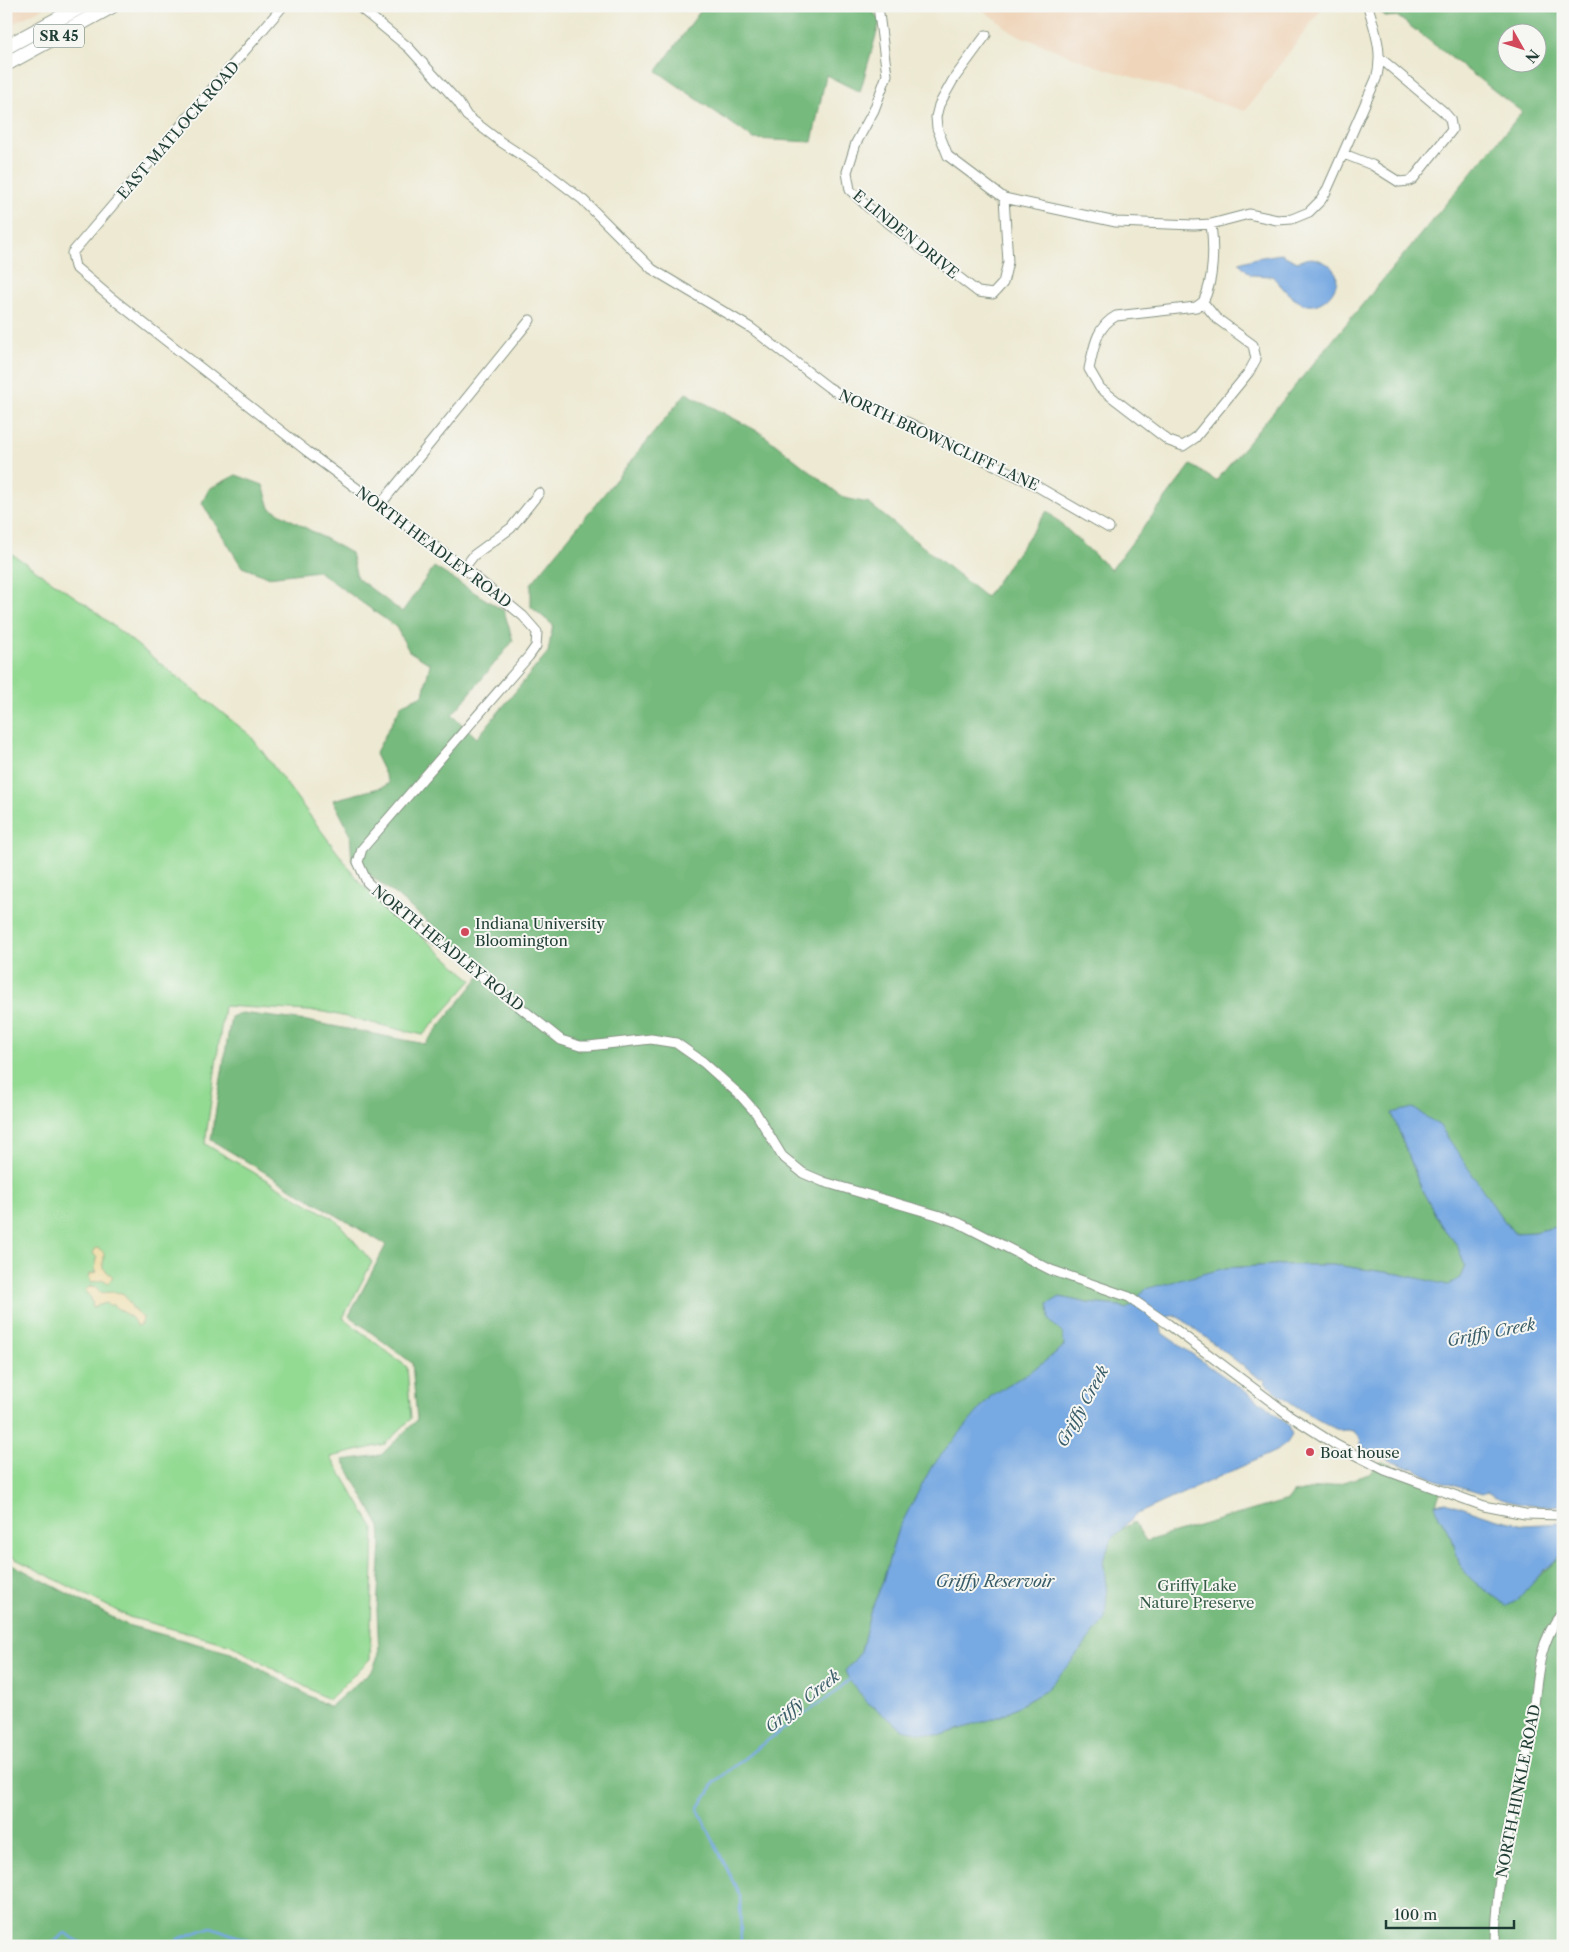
<svg xmlns="http://www.w3.org/2000/svg" width="1569" height="1952" font-family="'Libre Caslon Text',serif">
	<style>
		.built { fill: #efd6bb }
		.green { fill: #93da93; stroke: #598c64 }
		.forest { fill: #76ba7d; stroke: #4a7c58; fill-rule: evenodd }
		.sand { fill: #eeda9e; stroke: #868c69 }
		.water { fill: #77a9e2; stroke: #4b738b }
		.lines { fill: none; stroke-linecap: round; stroke-linejoin: round }
		.stream { stroke: #77a9e2; stroke-width: 2.5 }
		.minor-casing { stroke: #869383; stroke-width: 11 }
		.highway-casing { stroke: #869383; stroke-width: 16 }
		.minor { stroke: #fff; stroke-width: 9 }
		.highway { stroke: #fff; stroke-width: 14 }
		.poi-dot { fill: #d1495b; stroke: #f6f6f2; stroke-width: 2 }
		.labels { text-anchor: middle; dominant-baseline: central; stroke-width: 4; stroke-linejoin: round; paint-order: stroke }
		.shield { fill: #f6f6f2; stroke: #60746d; stroke-width: 1 }
		.shield-label { font-size: 14px; font-weight: bold; fill: #1f3d34 }
		.street-label { font-size: 15px; fill: #1f3d34; stroke: #f6f6f2 }
		.poi-label { font-size: 15px; fill: #1f3d34; stroke: #f6f6f2; text-anchor: start }
		.park-label { font-size: 15px; fill: #365c47; stroke: #f6f6f2 }
		.water-label { font-size: 16px; font-style: italic; fill: #395d68; stroke: #f6f6f2 }
	</style>
	<rect width="100%" height="100%" fill="#f6f6f2"/>
	<filter id="ink" filterUnits="userSpaceOnUse"><feTurbulence type="fractalNoise" baseFrequency=".02" numOctaves="2"/><feDisplacementMap in="SourceGraphic" scale="10" xChannelSelector="R" yChannelSelector="G"/><feConvolveMatrix kernelMatrix="1 2 1 2 8 2 1 2 1" color-interpolation-filters="sRGB"/></filter>
	<filter id="wash" filterUnits="userSpaceOnUse"><feTurbulence type="fractalNoise" baseFrequency=".0096" numOctaves="4" result="noise"/><feDisplacementMap in="SourceGraphic" scale="20" xChannelSelector="R" yChannelSelector="G"/><feGaussianBlur stdDeviation="1.12" result="paint"/><feColorMatrix in="noise" values="0 0 0 0 0 0 0 0 0 0 0 0 0 0 0 0 0 1.4 0 .05"/><feComposite in="paint" operator="in"/></filter>
	<g filter="url(#wash)">
		<rect width="100%" height="100%" fill="#ede9d2"/>
		<!-- built -->
		<path class="built" d="M6 6H47L6 27Z
			M978 6H1324L1245 111 1096 66 1013 33Z"/>
		<!-- green -->
		<path class="green" d="M6 550 87 605 250 735 361 884 472 980 423 1035 325 1012 224 1006 205 1144 337 1221 372 1262 343 1318 407 1367 411 1419 385 1444 331 1457 374 1529 370 1659 329 1700 231 1645 129 1617 6 1554Z"/>
		<!-- forest -->
		<path class="forest" d="M700 6H869L880 21 860 92 826 75 812 142 754 139 657 71 701 10Z
			M1377 6H1563V1225L1535 1232 1514 1233 1499 1214 1392 1113 1422 1190 1441 1225 1457 1245 1465 1266 1460 1278 1448 1286 1399 1274 1334 1265H1274L1226 1268 1126 1309 1120 1306 1087 1303 1060 1297 1049 1320 1063 1334 1064 1346 1039 1366 897 1532 882 1584 870 1613 861 1652 845 1671 1001 1716 1045 1691 1107 1594 1103 1560 1112 1539 1122 1529 1134 1522 1146 1541 1288 1500 1293 1493 1333 1485 1369 1474 1379 1463 1383 1462 1442 1487 1436 1504 1439 1516 1452 1538 1460 1566 1507 1606 1563 1554V1946H6V1561L127 1625 231 1653 330 1707 373 1669 379 1653 377 1610 381 1543 380 1527 343 1460 381 1455 417 1420 412 1363 349 1316 386 1245 211 1140 231 1017 241 1013 307 1021 425 1044 485 970 397 896 352 861 350 833 333 800 383 787 389 783 375 754 402 704 423 695 430 664 409 651 396 627 318 571 268 577 242 567 202 503 209 489 236 475 263 485 270 508 351 553 357 578 402 612 434 567 504 611 513 641 452 715 477 738 548 652 553 625 531 607V584L686 393 761 433 844 498 868 503 986 597 1047 511 1111 570 1191 465 1216 481 1522 112 1397 16 1385 17ZM1506 32H1536V62H1506Z"/>
		<!-- sand -->
		<path class="sand" d="M96 1248C109 1251 102 1260 103 1268L113 1277 108 1283 104 1280 92 1282 89 1278 90 1274 97 1272 95 1270 97 1258 93 1253Z
			M93 1286 97 1288 99 1292C108 1294 113 1290 124 1294L133 1309 143 1317 142 1324 137 1326 132 1318 111 1304 109 1306 106 1303 93 1307 91 1298 85 1291 89 1287Z"/>
		<!-- water -->
		<path class="water" d="M1281 254 1297 262C1307 258 1314 256 1323 262 1327 264 1331 265 1333 268 1346 284 1323 311 1304 304 1291 300 1281 285 1272 276L1251 275 1239 263 1256 258Z
			M1413 1108 1440 1126 1499 1214 1514 1233 1535 1232 1563 1225V1504C1544 1510 1502 1503 1487 1492L1482 1494C1464 1488 1426 1480 1414 1467L1409 1468 1388 1460 1361 1446C1361 1441 1359 1435 1355 1432 1349 1428 1342 1432 1336 1429 1310 1417 1288 1401 1266 1384L1265 1379H1260L1183 1320 1174 1315 1168 1317 1161 1326 1162 1333 1266 1406 1289 1426 1292 1435 1287 1443 1278 1450 1135 1515 1112 1539 1103 1560 1107 1594 1105 1619 1068 1666 1045 1691 1001 1716 939 1736 902 1729 867 1702 849 1680 845 1671 861 1652 870 1613 882 1584 897 1532 932 1466 991 1396 1039 1366 1064 1346 1063 1334 1049 1320 1048 1304 1060 1297 1087 1303 1120 1306 1126 1309 1131 1306 1145 1289 1226 1268 1274 1265H1334L1399 1274 1448 1285 1460 1278 1465 1266 1457 1245 1441 1225 1422 1190 1392 1113Z
			M1446 1502 1494 1518 1524 1525 1563 1523V1554L1544 1570 1517 1601 1507 1606 1472 1580 1460 1566 1452 1538 1439 1516 1435 1504Z"/>
		<g class="lines">
			<!-- stream -->
			<path class="stream" d="M49 1946 65 1933 86 1946
				M173 1946 178 1939 211 1927 247 1940 259 1946
				M284 1946C308 1943 345 1935 366 1946
				M741 1946 740 1896 698 1809 715 1782 757 1748 833 1694 850 1679"/>
		</g>
	</g>
	<g filter="url(#ink)">
		<g class="lines">
			<!-- minor casing -->
			<g class="minor-casing">
				<path id="minor" d="M283 6 72 253 75 267 109 296 308 452 464 568 523 616 537 632 536 646 529 656 362 849 358 862 367 882 392 905 561 1040 580 1046H589L651 1039 676 1043 703 1062 741 1096 756 1113 782 1156 803 1173 824 1182 937 1215 959 1223 1051 1270 1129 1297 1168 1324 1289 1415 1336 1445 1385 1470 1484 1506 1525 1514 1563 1515
					M358 6 409 48 458 102 467 116 501 142 544 170 583 200 652 269 751 328 828 387 843 396 907 422 1033 484 1109 528
					M878 6 887 75 874 110 856 143 847 172 850 190 869 208 978 292 993 294 1003 283 1008 262 1004 198
					M986 35 953 80 939 105 936 117 937 128 948 156 1004 198 1116 222 1194 225 1211 224 1249 214 1277 220 1292 219 1309 212 1321 200 1326 192 1376 79C1384 53 1375 31 1368 6
					M1344 154 1372 165 1399 182 1409 181 1413 179 1452 130 1450 119 1444 112 1380 58
					M1203 302 1216 318 1253 345 1256 359 1249 372 1195 438 1183 446 1169 441 1100 388 1089 369C1094 347 1096 327 1116 316L1196 307Z
					M1203 302C1214 281 1214 247 1211 224
					M380 505 530 320
					M464 568 474 555 511 528 539 493
					M1495 1946C1495 1903 1502 1859 1511 1817 1516 1791 1526 1765 1530 1739 1537 1697 1533 1646 1563 1612"/>
			</g>
			<!-- highway casing -->
			<g class="highway-casing">
				<path id="highway" d="M6 47 82 6
					M6 64 112 6"/>
			</g>
			<!-- minor -->
			<use href="#minor" class="minor"/>
			<!-- highway -->
			<use href="#highway" class="highway"/>
		</g>
	</g>
	<!-- markers -->
	<g class="poi-dot">
		<circle cx="465" cy="932" r="5"/>
		<circle cx="1310" cy="1452" r="5"/>
	</g>
	<g class="labels">
		<!-- shield labels -->
		<rect class="shield" x="34" y="24.5" width="50" height="23" rx="4"/>
		<g class="shield-label">
			<text x="59" y="36">SR 45</text>
		</g>
		<!-- street labels -->
		<g class="street-label">
			<text transform="translate(178 130) rotate(-49)">EAST MATLOCK ROAD</text>
			<text transform="translate(906 234) rotate(39)">E LINDEN DRIVE</text>
			<text transform="translate(939 440) rotate(25)">NORTH BROWNCLIFF LANE</text>
			<text transform="translate(434 547) rotate(37)">NORTH HEADLEY ROAD</text>
			<text transform="translate(448 948) rotate(39)">NORTH HEADLEY ROAD</text>
			<text transform="translate(1518 1791) rotate(-79)">NORTH HINKLE ROAD</text>
		</g>
		<!-- poi labels -->
		<g class="poi-label">
			<text x="475" y="923">Indiana University<tspan x="475" dy="17">Bloomington</tspan></text>
			<text x="1320" y="1452">Boat house</text>
		</g>
		<!-- park labels -->
		<g class="park-label">
			<text x="1197" y="1585">Griffy Lake<tspan x="1197" dy="17">Nature Preserve</tspan></text>
		</g>
		<!-- water labels -->
		<g class="water-label">
			<text transform="translate(1491 1332) rotate(-11)">Griffy Creek</text>
			<text transform="translate(1082 1406) rotate(-61)">Griffy Creek</text>
			<text x="995" y="1581">Griffy Reservoir</text>
			<text transform="translate(802 1701) rotate(-38)">Griffy Creek</text>
		</g>
	</g>
	<!-- margin -->
	<rect width="1569" height="1952" fill="none" stroke="#f6f6f2" stroke-width="25"/>
	<!-- north arrow -->
	<g transform="translate(1522 48) rotate(129)"><circle r="24" fill="#f6f6f2" stroke="#a0aca6"/>
	<path d="M0-4L9 19L0 12L-9 19Z" fill="#d1495b"/>
	<text y="-8" font-size="14" font-weight="bold" text-anchor="middle" fill="#1f3d34">N</text>
	</g>
	<!-- scale -->
	<path d="M1386 1920v8h128v-8" fill="none" stroke="#1f3d34" stroke-width="2.5"/>
	<text x="1394" y="1920" font-size="15" fill="#1f3d34" stroke="#f6f6f2" stroke-width="4" paint-order="stroke">100 m</text>
</svg>
